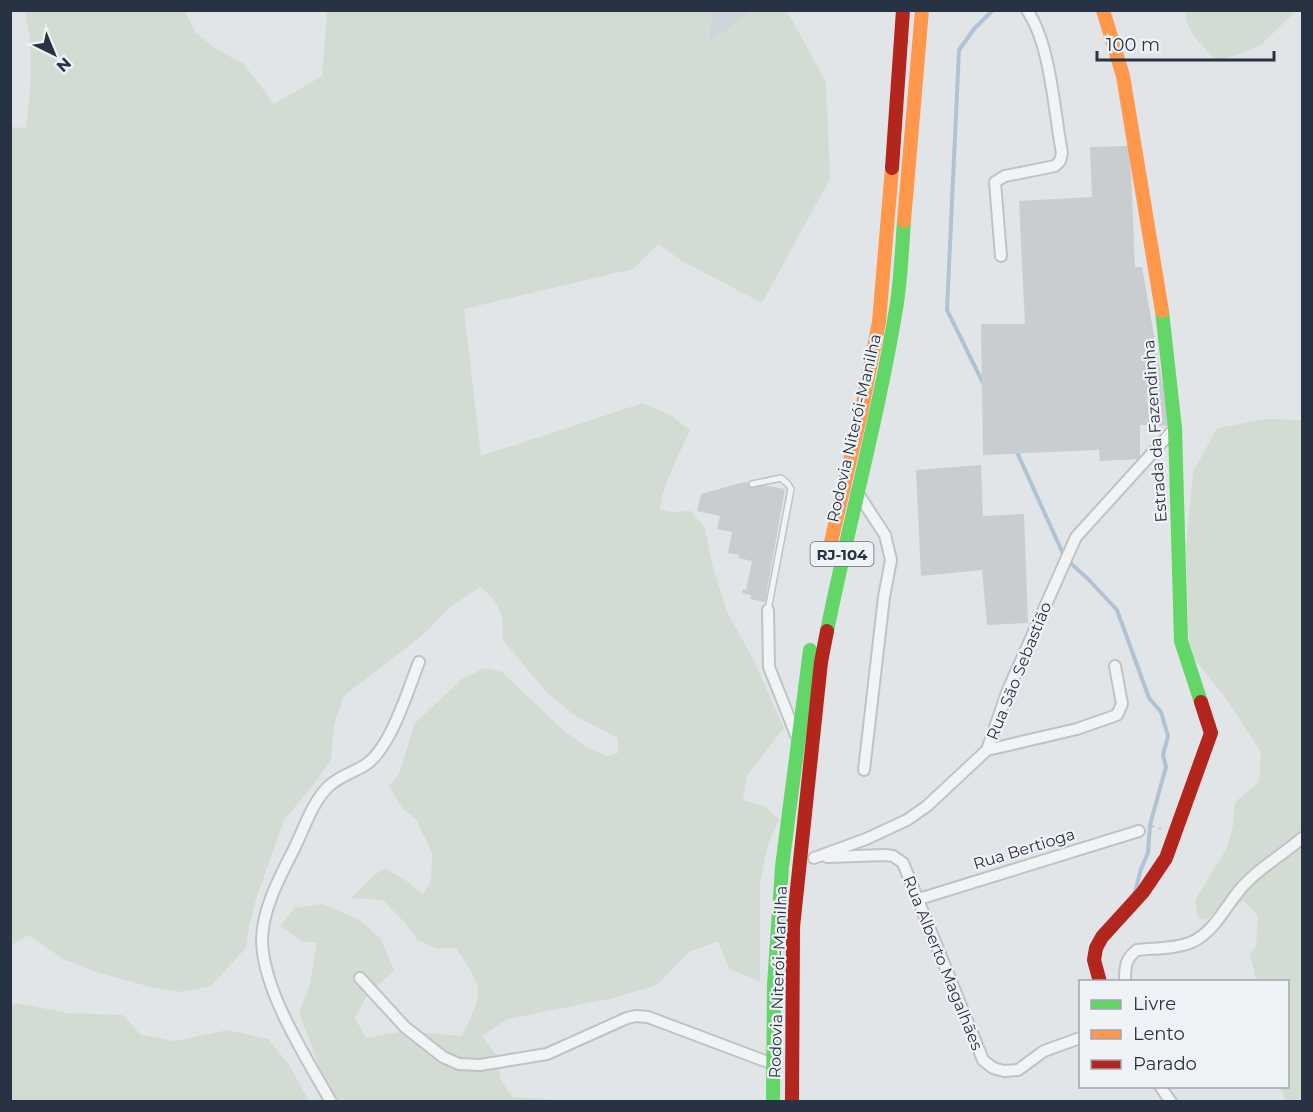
<svg xmlns="http://www.w3.org/2000/svg" width="1313" height="1112" font-family="Montserrat,sans-serif">
	<style>
		.built { fill: #d0d5db }
		.green { fill: #d3dcd2 }
		.lines { fill: none; stroke-linecap: round; stroke-linejoin: round }
		.stream { stroke: #afc3d4; stroke-width: 4 }
		.building { fill: #cacdd0 }
		.lane-casing { stroke: #c0c3c6; stroke-width: 8 }
		.street-casing { stroke: #c0c3c6; stroke-width: 14 }
		.path { stroke: #c0c3c6; stroke-width: 2; stroke-dasharray: 4.5 4.5; stroke-linecap: butt }
		.lane { stroke: #f2f3f4; stroke-width: 5 }
		.street { stroke: #f2f3f4; stroke-width: 10 }
		.fast { stroke: #63d668; stroke-width: 14 }
		.slow { stroke: #ff974d; stroke-width: 14 }
		.jam { stroke: #b3261e; stroke-width: 14 }
		.labels { text-anchor: middle; dominant-baseline: central; stroke-width: 4.5; stroke-linejoin: round; paint-order: stroke }
		.shield { fill: #eff3f7; stroke: #636d78; stroke-width: 1.5 }
		.shield-label { font-size: 15px; font-weight: bold; fill: #273342 }
		.street-label { font-size: 16px; fill: #273342; stroke: #eff3f7 }
	</style>
	<rect width="100%" height="100%" fill="#e2e5e8"/>
	<!-- built -->
	<path class="built" d="M643 11H752L709 44Z"/>
	<!-- green -->
	<path class="green" d="M25 11H185L195 32 216 49 244 64 274 104 322 76 327 11H712L709 44 752 11H787L826 82 830 179 762 303 682 261 658 244 633 269 464 309 481 456 643 403 672 416 690 430C680 453 662 485 660 510L671 512 691 511 705 528 712 563 727 612 752 657 784 728 747 776 743 800 764 806 779 819 768 844 760 882V981L729 969 718 941 689 952 657 985 613 998 508 1019 482 1036 496 1054 501 1080 512 1097 550 1099 554 1101H338L322 1075 299 1012 310 984 317 943 302 941 280 926 295 908 323 904 359 920 381 939 394 971 368 994 355 1018 366 1038 404 1031 462 1036C484 990 484 990 456 948H436L418 940 404 922 383 900 351 898 374 875 385 868 405 880 423 894 431 880 432 853 416 819 402 808 389 786 399 774 415 723 462 679 484 668 502 672 563 730 588 748 607 756 618 753V738L577 717 547 693 502 639C505 614 500 603 480 587L449 608 424 634 344 696 334 724 331 760 314 784 284 820 256 899 249 927 246 948 211 986 180 992 150 987 90 970 63 959 29 935 11 945 10 127 26 128C31 88 34 49 25 11Z
		M1185 11V10L1296 11 1261 45 1218 62C1204 47 1185 32 1185 11Z
		M1267 419 1302 420V1101H1283L1285 1098 1280 1087 1288 1086V982L1256 981 1250 953 1256 947 1258 916 1244 901 1217 910 1206 920 1198 918 1195 900 1227 848 1233 825 1235 802 1259 782 1261 752 1227 700 1189 652 1186 547 1193 472 1217 428Z
		M16 1003 68 1013 123 1015 141 1035 174 1041 228 1030 268 1039 288 1063 309 1101H11V1005Z"/>
	<g class="lines">
		<!-- stream -->
		<path class="stream" d="M984 385 947 310 959 50 974 29 993 10
			M1016 450 1065 558 1088 579 1117 610 1149 698 1161 712 1168 736 1163 755 1166 767 1150 825 1148 853 1141 869 1135 892"/>
	</g>
	<!-- building -->
	<path class="building" d="M1130 146 1135 267H1142L1170 426 1140 425V459L1100 461 1099 450 983 455 981 324H1025L1019 201 1092 197 1090 147Z
		M981 465 983 516 1024 514 1028 623 987 625 982 570 921 576 916 470Z
		M744 482 785 489 765 602 750 599 751 595 742 593 743 589 746 590 752 561 738 558 739 555 728 553 732 532 717 529 720 516 697 511 701 494Z"/>
	<g class="lines">
		<!-- lane casing -->
		<g class="lane-casing">
			<path id="lane" d="M752 484 781 478 788 484 791 489 768 610"/>
		</g>
		<!-- street casing -->
		<g class="street-casing">
			<path id="street" d="M1001 256 995 182 1005 176 1055 166 1060 161 1062 153C1054 112 1051 45 1027 10
				M857 492 885 535 891 560 884 597 864 770
				M768 610 769 667 796 735
				M987 750 1077 729 1117 715 1122 704 1115 666
				M827 857 885 855 893 856 903 863 983 1060 993 1068 1004 1071 1018 1070 1044 1051 1080 1038
				M814 858 866 839 907 820 927 806 987 750 1008 690 1076 537 1175 428
				M919 899 1139 831
				M360 978 405 1027 443 1057 459 1064 480 1065 547 1054 627 1018 636 1016 648 1017 773 1064
				M1125 982C1125 967 1125 959 1137 950 1154 948 1176 949 1192 942 1218 930 1228 899 1248 881 1264 865 1285 853 1302 838
				M1160 1086 1171 1102
				M331 1102C306 1057 262 990 262 939 263 907 280 877 294 849 304 829 312 802 329 786 341 775 356 772 368 763 392 744 408 690 419 662"/>
		</g>
		<!-- path -->
		<path class="path" d="M1150 827 1154 826 1161 829"/>
		<!-- lane -->
		<use href="#lane" class="lane"/>
		<!-- street -->
		<use href="#street" class="street"/>
		<!-- fast -->
		<path class="fast" d="M1162 311 1175 428 1181 641 1201 702
			M827 631C849 522 879 414 897 303 901 276 902 248 904 221
			M773 1102 774 985 782 867 810 650"/>
		<!-- slow -->
		<path class="slow" d="M1103 10 1123 76 1162 311
			M904 221 922 10
			M831 542 861 413 879 322 892 168"/>
		<!-- jam -->
		<path class="jam" d="M892 168 903 10
			M1100 982 1094 960 1096 948 1102 937 1143 892 1166 858 1211 733 1201 702
			M792 1102 793 927 821 662 827 631"/>
	</g>
	<g class="labels">
		<!-- shield labels -->
		<rect class="shield" x="810.5" y="542" width="63" height="24" rx="4.5"/>
		<g class="shield-label">
			<text x="842" y="554">RJ-104</text>
		</g>
		<!-- street labels -->
		<g class="street-label">
			<text transform="translate(854 428) rotate(-77)">Rodovia Niterói-Manilha</text>
			<text transform="translate(1155 431) rotate(-94)">Estrada da Fazendinha</text>
			<text transform="translate(1019 671) rotate(-68)">Rua São Sebastião</text>
			<text transform="translate(1024 849) rotate(-17)">Rua Bertioga</text>
			<text transform="translate(943 963) rotate(68)">Rua Alberto Magalhães</text>
			<text transform="translate(778 982) rotate(-88)">Rodovia Niterói-Manilha</text>
		</g>
	</g>
	<!-- border -->
	<rect width="1313" height="1112" fill="none" stroke="#273342" stroke-width="24"/>
	<!-- legend -->
	<rect x="1079" y="980" width="210" height="108" fill="#eff3f7" stroke="#9fa6af" stroke-width="1.5"/>
	<rect x="1091" y="1000" width="30" height="9" fill="#63d668" stroke="#9fa6af" stroke-width="1.5"/>
	<text x="1133" y="1010" font-size="18" fill="#273342">Livre</text>
	<rect x="1091" y="1030" width="30" height="9" fill="#ff974d" stroke="#9fa6af" stroke-width="1.5"/>
	<text x="1133" y="1040" font-size="18" fill="#273342">Lento</text>
	<rect x="1091" y="1060" width="30" height="9" fill="#b3261e" stroke="#9fa6af" stroke-width="1.5"/>
	<text x="1133" y="1070" font-size="18" fill="#273342">Parado</text>
	<!-- north arrow -->
	<g transform="translate(54 54) rotate(137)" stroke="#eff3f7" stroke-width="4.5" paint-order="stroke">
	<path d="M0-4.5L10 22L0 15L-10 22Z" fill="#273342"/>
	<text y="-9" font-size="16" font-weight="bold" text-anchor="middle" fill="#273342">N</text>
	</g>
	<!-- scale -->
	<path d="M1097 51v9h177v-9" fill="none" stroke="#273342" stroke-width="3"/>
	<text x="1106" y="51" font-size="18" fill="#273342" stroke="#eff3f7" stroke-width="4.5" paint-order="stroke">100 m</text>
</svg>
